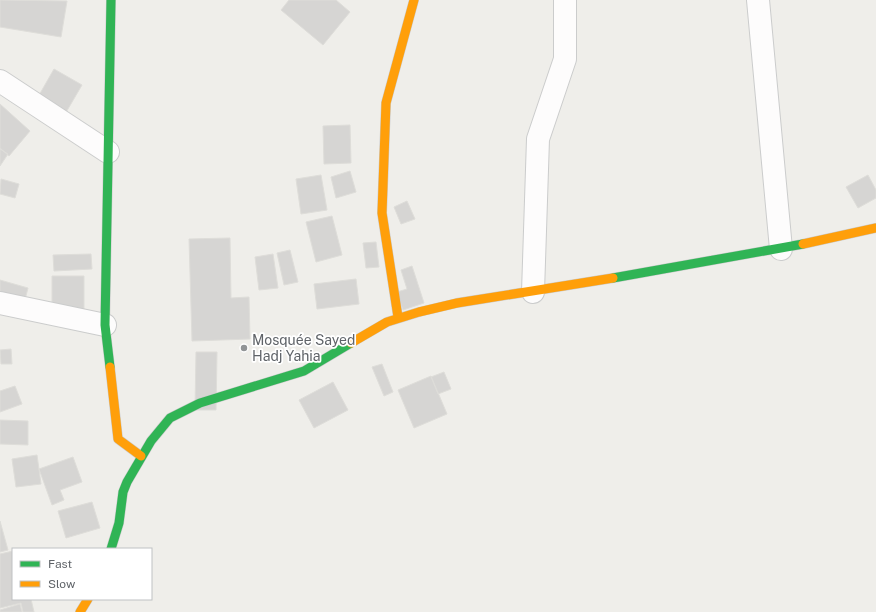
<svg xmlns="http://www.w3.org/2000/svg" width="876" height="612" font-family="'Public Sans',sans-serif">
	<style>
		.building { fill: #d6d5d3; stroke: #deddd9 }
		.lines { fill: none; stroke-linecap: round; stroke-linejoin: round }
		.street-casing { stroke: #cbcccc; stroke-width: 24 }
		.fast-casing { stroke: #cacacb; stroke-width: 10 }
		.slow-casing { stroke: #cacacb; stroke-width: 10 }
		.street { stroke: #fdfcfc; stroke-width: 22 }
		.fast { stroke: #30b455; stroke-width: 9 }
		.slow { stroke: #ff9f0a; stroke-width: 9 }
		.poi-dot { fill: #919496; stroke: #fff; stroke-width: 1.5 }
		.labels { text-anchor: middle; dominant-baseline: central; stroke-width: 3.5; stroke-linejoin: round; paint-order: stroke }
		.poi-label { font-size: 14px; fill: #5f6368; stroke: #fff; text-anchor: start }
	</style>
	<rect width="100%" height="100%" fill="#efeeea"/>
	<!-- building -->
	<path class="building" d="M0 0 67 1 61 37 0 27Z
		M289 0H336L350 12 323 45 281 10Z
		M54 69 82 85 58 126 30 111Z
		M0 104 30 131 9 156 0 148Z
		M350 125 351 163 324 164 323 126Z
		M0 149 8 154 0 166Z
		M350 171 356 192 336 198 331 177Z
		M321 175 327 210 301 214 296 179Z
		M868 175 876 190V198L858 208 846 187Z
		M1 179 19 184 15 198 0 194Z
		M407 201 415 219 401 224 394 207Z
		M332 216 342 255 316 262 306 222Z
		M230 238 231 298 249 297 250 339 192 341 189 239Z
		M376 242 379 267 366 268 363 243Z
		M290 250 298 282 284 285 277 253Z
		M91 254 92 269 54 271 53 255Z
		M273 254 278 288 259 290 255 257Z
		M412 266 424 303 403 310 397 292 407 289 401 270Z
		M52 276H84V317H52Z
		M356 279 359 304 317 309 314 284Z
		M0 280 28 288 21 315 0 310Z
		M11 349 12 364H1L0 350Z
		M196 352H217L216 410H195Z
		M382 364 393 392 384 396 372 367Z
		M444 372 451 389 438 394 431 377Z
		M431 376 447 414 414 428 398 390Z
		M333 382 348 410 314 428 299 400Z
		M15 386 22 404 0 412V391Z
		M0 420 28 421V445L0 444Z
		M37 455 41 484 16 487 12 459Z
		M73 457 82 482 60 490 64 500 52 505 39 469Z
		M92 502 100 528 66 538 58 511Z
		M0 521 8 550 0 552Z
		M13 551V599H31L34 612H23L21 603 0 608V554Z
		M20 604 22 612H0V610Z"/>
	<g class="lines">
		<!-- street casing -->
		<g class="street-casing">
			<path id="street" d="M758 0 781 249
				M0 81 108 152
				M533 292 538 139 565 59V0
				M0 303 105 325"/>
		</g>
		<!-- fast casing -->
		<g class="fast-casing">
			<path id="fast" d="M613 278 803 244
				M110 367 105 325 111 0
				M111 549 119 523 123 492 127 482 151 441 170 418 200 403 304 371 351 343"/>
		</g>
		<!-- slow casing -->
		<g class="slow-casing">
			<path id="slow" d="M803 244 876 228
				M398 317 382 213 386 103 414 0
				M351 343 387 322 419 312 457 303 613 278
				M110 367 118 439 141 456
				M80 612 88 599"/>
		</g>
		<!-- street -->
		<use href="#street" class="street"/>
		<!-- fast -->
		<use href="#fast" class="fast"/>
		<!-- slow -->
		<use href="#slow" class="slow"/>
	</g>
	<!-- markers -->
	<circle class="poi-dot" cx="244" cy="348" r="4"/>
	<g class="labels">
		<!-- poi labels -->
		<g class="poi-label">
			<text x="252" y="340">Mosquée Sayed<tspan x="252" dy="16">Hadj Yahia</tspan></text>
		</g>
	</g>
	<!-- legend -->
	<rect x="12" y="548" width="140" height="52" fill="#ffffff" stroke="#bfc1c3"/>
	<rect x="20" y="561" width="20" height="6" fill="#30b455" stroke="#bfc1c3"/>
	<text x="48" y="568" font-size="12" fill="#5f6368">Fast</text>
	<rect x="20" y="581" width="20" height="6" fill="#ff9f0a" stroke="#bfc1c3"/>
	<text x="48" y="588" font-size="12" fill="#5f6368">Slow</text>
</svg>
